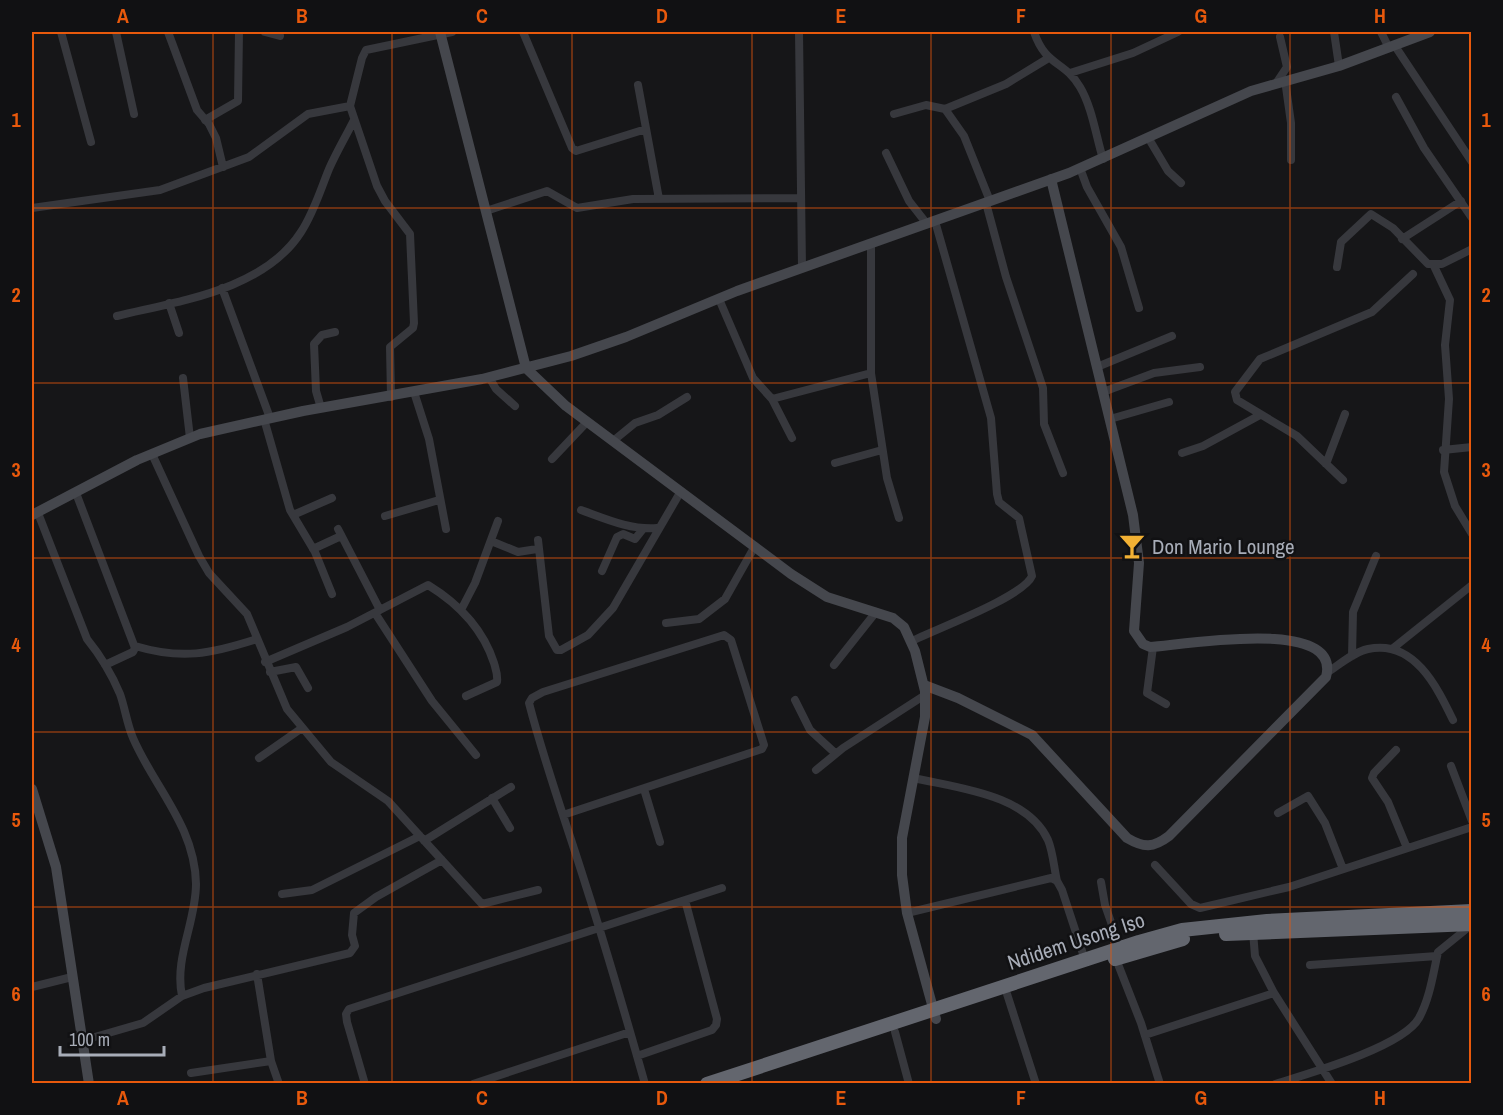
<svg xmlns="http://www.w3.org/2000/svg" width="1503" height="1115" font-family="'Archivo Narrow',sans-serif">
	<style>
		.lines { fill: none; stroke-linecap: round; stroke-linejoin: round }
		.street { stroke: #37383d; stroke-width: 8 }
		.secondary { stroke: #45474d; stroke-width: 10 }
		.highway { stroke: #63666e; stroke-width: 14 }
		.grid { fill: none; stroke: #e8590c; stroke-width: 1.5; stroke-opacity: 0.55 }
		.labels { text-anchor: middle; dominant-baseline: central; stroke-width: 5; stroke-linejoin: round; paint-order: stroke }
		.poi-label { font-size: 21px; fill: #a8adb8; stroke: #111113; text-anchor: start }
		.street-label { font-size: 21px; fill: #a8adb8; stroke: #111113 }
		.neatline { fill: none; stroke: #e8590c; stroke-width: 2 }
		.grid-label { font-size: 20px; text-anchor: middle; font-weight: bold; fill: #e8590c }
	</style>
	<rect width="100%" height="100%" fill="#161618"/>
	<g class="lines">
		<!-- street -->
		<path class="street" d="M61 32 91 142
			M116 32 134 114
			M168 32 197 110 209 124 216 138 223 167
			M265 32 280 36
			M523 32 572 148 576 151 646 129
			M799 32 802 268
			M1034 32C1046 67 1064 60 1080 87 1092 107 1096 136 1103 159
			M1334 32 1339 66
			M1381 32 1389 48
			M1395 46 1472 162
			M1070 73 1133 53 1178 32
			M1285 80 1291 123V160
			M1277 82 1287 67 1280 37
			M638 85 659 199
			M1396 97 1424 148 1472 218
			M945 109 1006 84 1047 59
			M894 114 926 105 945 109 964 136 990 201
			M205 120 238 101 239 32
			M1149 139 1168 171 1181 183
			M886 153 909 201 927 224
			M1080 168 1087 187 1121 247 1139 308
			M986 203 1006 277 1043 388 1044 424 1063 473
			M32 208 160 190 249 157 308 114 350 106
			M486 211 547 191 577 208 633 199 800 198
			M1402 239 1461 201
			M871 244V373L887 478 899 518
			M1434 266 1450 300 1445 345 1449 399 1444 472 1455 506 1472 534
			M1337 267 1341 242 1371 214 1393 228 1428 264H1442L1472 249
			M222 288 270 418
			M719 299 753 378 772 399 792 438
			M169 303 179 333
			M117 316C179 301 264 290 301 232 314 212 320 191 329 169 336 153 346 136 354 120
			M1097 367 1172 336
			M489 377 496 389 515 406
			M183 378 190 438
			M414 392 429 439 446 529
			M1103 392 1154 373 1200 367
			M391 397 390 347 413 328 414 323 410 234 385 201 377 186 350 106 362 58 366 50 452 32
			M772 399 871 373
			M321 408 316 391 314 344 322 335 335 332
			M264 419 290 510 315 552 332 594
			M1110 419 1169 402
			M613 441 635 423 658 415 687 397
			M1443 450 1472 447
			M1182 453 1203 446 1260 415
			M152 454 199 556 209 573 247 614 287 709 331 762 388 801 482 904 538 890
			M552 459 587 422
			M835 463 882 450
			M1326 464 1345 414
			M1343 480 1297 436 1237 400 1235 392 1260 359 1372 312 1413 274
			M76 493 135 648 133 652 105 665
			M581 510C606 519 630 530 657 528
			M38 513 87 639C100 655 112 675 120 694 125 708 127 724 133 738 154 787 195 826 196 884 196 922 174 958 182 996
			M293 515 332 498
			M385 516 439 500
			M338 529 380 610
			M538 540 549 636 557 650H561L588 635 613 608 681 491
			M491 541 518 552 537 549
			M313 549 341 536
			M602 571 617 537 623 534 635 539 643 529
			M461 610 475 583 498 521
			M375 613 432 701 476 755
			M666 623 699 619 725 599 755 546
			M912 641C936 629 1023 597 1032 576L1019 518 999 502 997 494 991 418 935 221
			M135 646C182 660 210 654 257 639
			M1153 647 1147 693 1166 704
			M1392 649 1472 585
			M1352 656 1353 612 1376 556
			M265 662 347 627 428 585C459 604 483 629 494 663 496 670 498 675 497 682L466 696
			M834 665 876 612
			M270 672 296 667 308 688
			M1328 672C1340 664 1354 652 1368 649 1414 639 1437 687 1453 720
			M795 700 810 730 835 753
			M1396 750 1374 773 1372 778 1388 802 1407 848
			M259 758 302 728
			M1451 766 1472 821
			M816 770 843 748 925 695
			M914 778C957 788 1027 794 1048 840 1053 852 1054 868 1057 881
			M644 789 660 842
			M492 798 510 828
			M1278 813 1308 796 1325 823 1343 869
			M563 815 762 749 764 745 731 640 724 635 543 692 532 698 529 703C545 765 567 825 586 886 607 951 626 1017 645 1084
			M424 841 511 787
			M1155 865 1191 904 1200 908 1289 887 1472 827
			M1101 882 1105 905 1120 948
			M282 894 312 890 420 836
			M907 913 1051 878 1057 881 1062 890 1085 960
			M1253 932 1255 956 1274 993 1332 1084
			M1116 959 1141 1023 1160 1084
			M1310 965 1437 956
			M257 974 271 1061 279 1084
			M32 987 72 977
			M1007 994 1036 1084
			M895 1032 909 1084
			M1145 1035 1274 993
			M81 1041 143 1023 182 996 204 988 350 953 355 946 352 935 354 913 376 897 442 860
			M637 1056 712 1030 716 1025 717 1019 685 900
			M191 1073 271 1061
			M365 1084 347 1022 346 1014 349 1009 722 888
			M473 1084 630 1032
			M1275 1084C1307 1074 1403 1047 1419 1018 1430 998 1433 974 1438 952L1470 926"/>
		<!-- secondary -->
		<path class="secondary" d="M440 32 526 368 566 406 791 574 827 597 893 618 904 627 915 651 925 691V717L902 838V875L907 913 936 1019
			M32 515 137 460 200 434 303 411 482 379 571 356 626 337 737 291 1069 173 1251 91 1339 66 1430 32
			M924 685 958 698 1032 735 1127 838C1144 848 1153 848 1169 836L1326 677C1343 615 1177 646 1150 647L1143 644 1134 631 1139 563 1133 515 1051 179
			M32 789 56 867 89 1084"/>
		<!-- highway -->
		<path class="highway" d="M1226 934 1472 924
			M1115 959 1183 939
			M707 1084 1139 942 1182 930 1267 921 1472 911"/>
	</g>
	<!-- grid -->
	<path class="grid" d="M213 32V1084M392 32V1084M572 32V1084M752 32V1084M931 32V1084M1111 32V1084M1290 32V1084M32 208H1472M32 383H1472M32 558H1472M32 732H1472M32 907H1472"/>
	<!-- icons -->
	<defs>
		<g id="bar-bare" transform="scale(2.07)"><path d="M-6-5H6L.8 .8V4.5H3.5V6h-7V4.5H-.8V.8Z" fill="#f2b134" stroke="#111113" stroke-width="2.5" paint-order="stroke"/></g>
	</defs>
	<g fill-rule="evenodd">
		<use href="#bar-bare" x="1132" y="546"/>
	</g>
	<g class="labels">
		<!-- poi labels -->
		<g class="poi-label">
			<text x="1152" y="546">Don Mario Lounge</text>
		</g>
		<!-- street labels -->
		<g class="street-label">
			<text transform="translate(1076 941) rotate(-18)">Ndidem Usong Iso</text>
		</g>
	</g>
	<!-- border -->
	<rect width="1503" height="1115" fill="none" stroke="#111113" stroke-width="66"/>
	<!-- scale -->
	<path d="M60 1046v9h104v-9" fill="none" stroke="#a8adb8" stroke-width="3"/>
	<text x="69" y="1046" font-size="18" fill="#a8adb8" stroke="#111113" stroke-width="4.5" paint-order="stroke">100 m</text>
	<rect x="33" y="33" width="1437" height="1049" class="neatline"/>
	<g class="grid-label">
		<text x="123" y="23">A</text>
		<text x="302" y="23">B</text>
		<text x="482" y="23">C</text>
		<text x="662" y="23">D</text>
		<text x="841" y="23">E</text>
		<text x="1021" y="23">F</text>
		<text x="1201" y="23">G</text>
		<text x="1380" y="23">H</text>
		<text x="16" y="127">1</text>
		<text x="1486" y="127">1</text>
		<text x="16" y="302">2</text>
		<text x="1486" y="302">2</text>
		<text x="16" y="477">3</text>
		<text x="1486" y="477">3</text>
		<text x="16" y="652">4</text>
		<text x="1486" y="652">4</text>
		<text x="16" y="827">5</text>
		<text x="1486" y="827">5</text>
		<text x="16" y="1001">6</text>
		<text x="1486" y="1001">6</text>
		<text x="123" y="1105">A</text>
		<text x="302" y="1105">B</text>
		<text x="482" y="1105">C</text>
		<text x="662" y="1105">D</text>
		<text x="841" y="1105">E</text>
		<text x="1021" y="1105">F</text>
		<text x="1201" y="1105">G</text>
		<text x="1380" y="1105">H</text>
	</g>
</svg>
